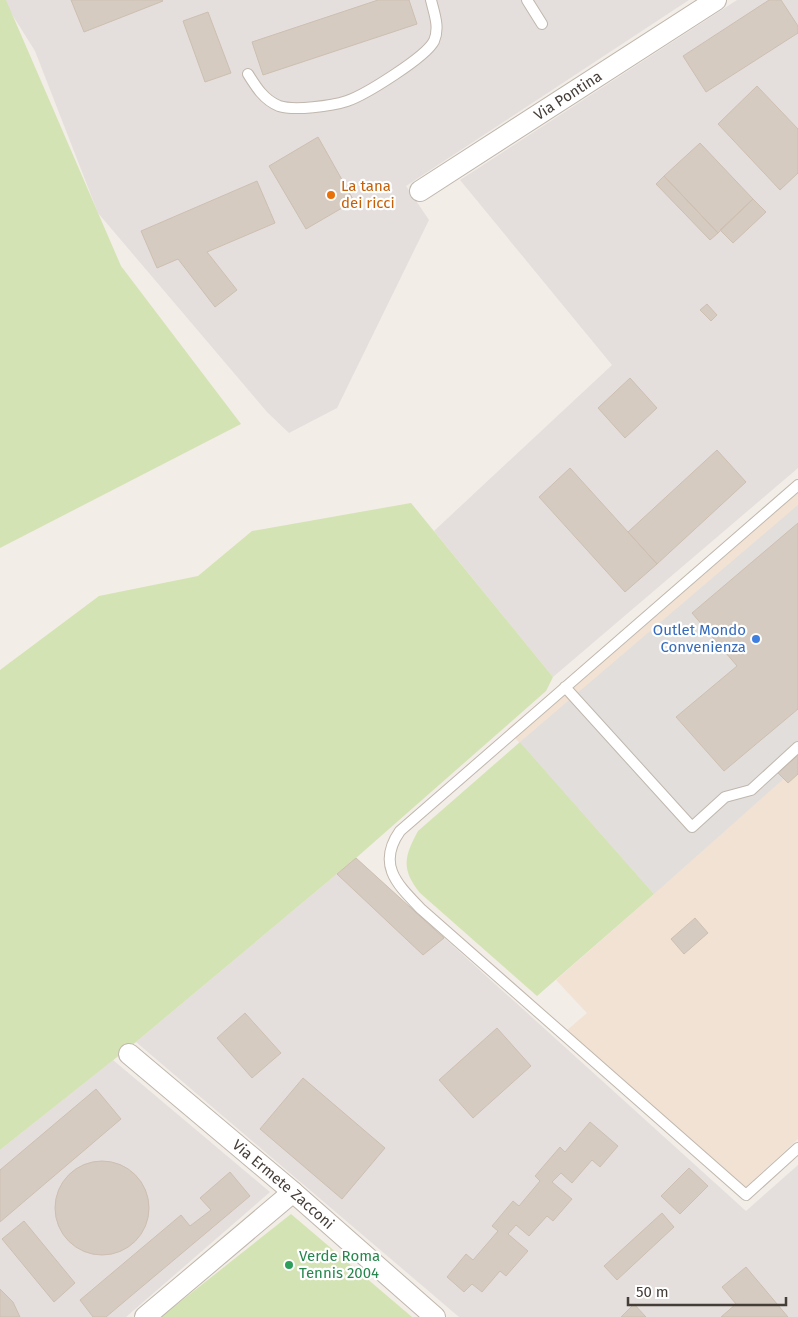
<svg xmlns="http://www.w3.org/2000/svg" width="798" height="1317" font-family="'Fira Sans',sans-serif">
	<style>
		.commercial { fill: #f2e2d4 }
		.industrial { fill: #e4dfdc }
		.green { fill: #d4e3b3 }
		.parking { fill: #e1dedc }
		.building { fill: #d6cbc0; stroke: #cdbfb1 }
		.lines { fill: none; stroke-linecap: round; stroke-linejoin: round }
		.service-casing { stroke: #c0b7ad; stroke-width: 12 }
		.minor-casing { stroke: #c0b7ad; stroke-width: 22 }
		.service { stroke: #fff; stroke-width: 10 }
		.minor { stroke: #fff; stroke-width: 20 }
		.food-dot { fill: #e8710a; stroke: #fff; stroke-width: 2 }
		.shop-dot { fill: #3f7fe0; stroke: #fff; stroke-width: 2 }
		.leisure-dot { fill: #2e9e5b; stroke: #fff; stroke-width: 2 }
		.labels { text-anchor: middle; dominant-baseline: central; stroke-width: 4.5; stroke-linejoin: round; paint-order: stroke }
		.street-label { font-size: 15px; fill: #453d37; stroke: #fff }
		.food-label { font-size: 15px; fill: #c56008; stroke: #fff; text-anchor: start }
		.shop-label { font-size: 15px; fill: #366cbe; stroke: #fff; text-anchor: end }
		.leisure-label { font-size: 15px; fill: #27864d; stroke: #fff; text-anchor: start }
	</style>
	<rect width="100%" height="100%" fill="#f2ede7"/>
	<!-- commercial -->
	<path class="commercial" d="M798 491V1139L746 1187 565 1032 587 1013 556 980 654 894 507 729Z"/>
	<!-- industrial -->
	<path class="industrial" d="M3 0H689L406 186 429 220 337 408 289 433 267 412 98 213 35 51Z
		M737 0H798V468L553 677 434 531 612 365 460 180Z
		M356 858 746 1211 798 1165V1317H459L136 1042Z
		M113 1060 270 1192 126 1317H0V1150Z"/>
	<!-- green -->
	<path class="green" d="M0 0H6L121 266 241 424 0 548Z
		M411 503 553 677 546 691 356 858 136 1042 0 1150V670L99 596 198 576 252 531Z
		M520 742 654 894 537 996 420 893C401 869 404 857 418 831Z
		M291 1214 412 1317H161Z"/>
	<!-- parking -->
	<path class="parking" d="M798 505V523L692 613 737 666 676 717 724 771 798 709V766L654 894 520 742Z"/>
	<!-- building -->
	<path class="building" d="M71 0H162L163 1 84 32Z
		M378 0H409L417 24 263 75 252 42Z
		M769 0H781L798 26V33L706 92 683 56Z
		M208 12 231 73 205 82 183 21Z
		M757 86 798 129V173L780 190 718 124Z
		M318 137 354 201 306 229 269 166Z
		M700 143 753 199 718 233 664 176Z
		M664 176 718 233 710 240 656 184Z
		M257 181 275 223 207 252 237 290 215 307 178 259 157 268 141 231Z
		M753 199 766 212 733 243 720 230Z
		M707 304 717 315 711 321 700 310Z
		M630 378 657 408 625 438 598 408Z
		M717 450 746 482 657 564 628 532Z
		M570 468 657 564 625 592 539 497Z
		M798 523V709L724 771 676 717 737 666 692 613Z
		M798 755V774L788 783 778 773Z
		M356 858 444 938 423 955 337 874Z
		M695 918 708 933 684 954 671 939Z
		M245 1013 281 1053 252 1078 217 1038Z
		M497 1028 531 1066 473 1118 439 1080Z
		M303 1078 385 1148 342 1199 260 1129Z
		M96 1089 121 1119 0 1222V1170Z
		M590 1122 618 1146 600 1167 592 1160 572 1183 561 1173 552 1182 572 1199 553 1221 547 1216 529 1236 516 1225 508 1234 528 1251 506 1276 500 1271 482 1292 472 1284 464 1292 447 1277 466 1254 473 1260 498 1231 492 1226 513 1201 519 1206 540 1181 535 1176 560 1147 565 1152Z
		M55 1208a47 47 0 1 1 94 0a47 47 0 1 1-94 0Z
		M689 1168 708 1186 680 1214 661 1196Z
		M230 1172 250 1196 106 1317H93L80 1300 181 1215 190 1226 211 1210 200 1198Z
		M662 1213 674 1227 617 1280 604 1266Z
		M24 1221 75 1283 54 1302 2 1239Z
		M746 1267 788 1317H721L736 1304 722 1287Z
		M0 1289 13 1302 20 1317H0Z
		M634 1304 646 1317H621Z"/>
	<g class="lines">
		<!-- service casing -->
		<g class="service-casing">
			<path id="service" d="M527 0 542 24
				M248 74C256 87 264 100 279 106 294 111 332 106 347 101 365 95 426 57 434 41 440 27 434 13 431 0
				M798 485 400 831C376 865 398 885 421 909L746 1195 798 1148
				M565 687 692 827 725 797 751 790 798 747"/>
		</g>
		<!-- minor casing -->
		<g class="minor-casing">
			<g id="minor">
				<path id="s1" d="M420 191 716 0"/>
				<path id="s2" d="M129 1054 293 1192 435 1317"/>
				<path d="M145 1317 293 1192"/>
			</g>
		</g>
		<!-- service -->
		<use href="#service" class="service"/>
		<!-- minor -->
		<use href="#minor" class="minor"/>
	</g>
	<!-- markers -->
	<circle class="food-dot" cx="331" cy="195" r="5"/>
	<circle class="shop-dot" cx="756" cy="639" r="5"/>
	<circle class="leisure-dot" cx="289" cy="1265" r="5"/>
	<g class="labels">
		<!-- street labels -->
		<g class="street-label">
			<text stroke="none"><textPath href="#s1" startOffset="176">Via Pontina</textPath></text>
			<text stroke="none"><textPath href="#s2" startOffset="202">Via Ermete Zacconi</textPath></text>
		</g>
		<!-- food labels -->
		<g class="food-label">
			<text x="341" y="186">La tana<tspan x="341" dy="17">dei ricci</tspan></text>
		</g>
		<!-- shop labels -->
		<g class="shop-label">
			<text x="746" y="630">Outlet Mondo<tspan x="746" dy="17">Convenienza</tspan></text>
		</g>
		<!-- leisure labels -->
		<g class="leisure-label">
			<text x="299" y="1256">Verde Roma<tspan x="299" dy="17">Tennis 2004</tspan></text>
		</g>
	</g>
	<!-- scale -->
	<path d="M628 1297v8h158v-8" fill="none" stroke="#453d37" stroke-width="2.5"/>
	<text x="636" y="1297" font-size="15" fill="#453d37" stroke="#ffffff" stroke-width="4" paint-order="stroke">50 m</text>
</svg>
